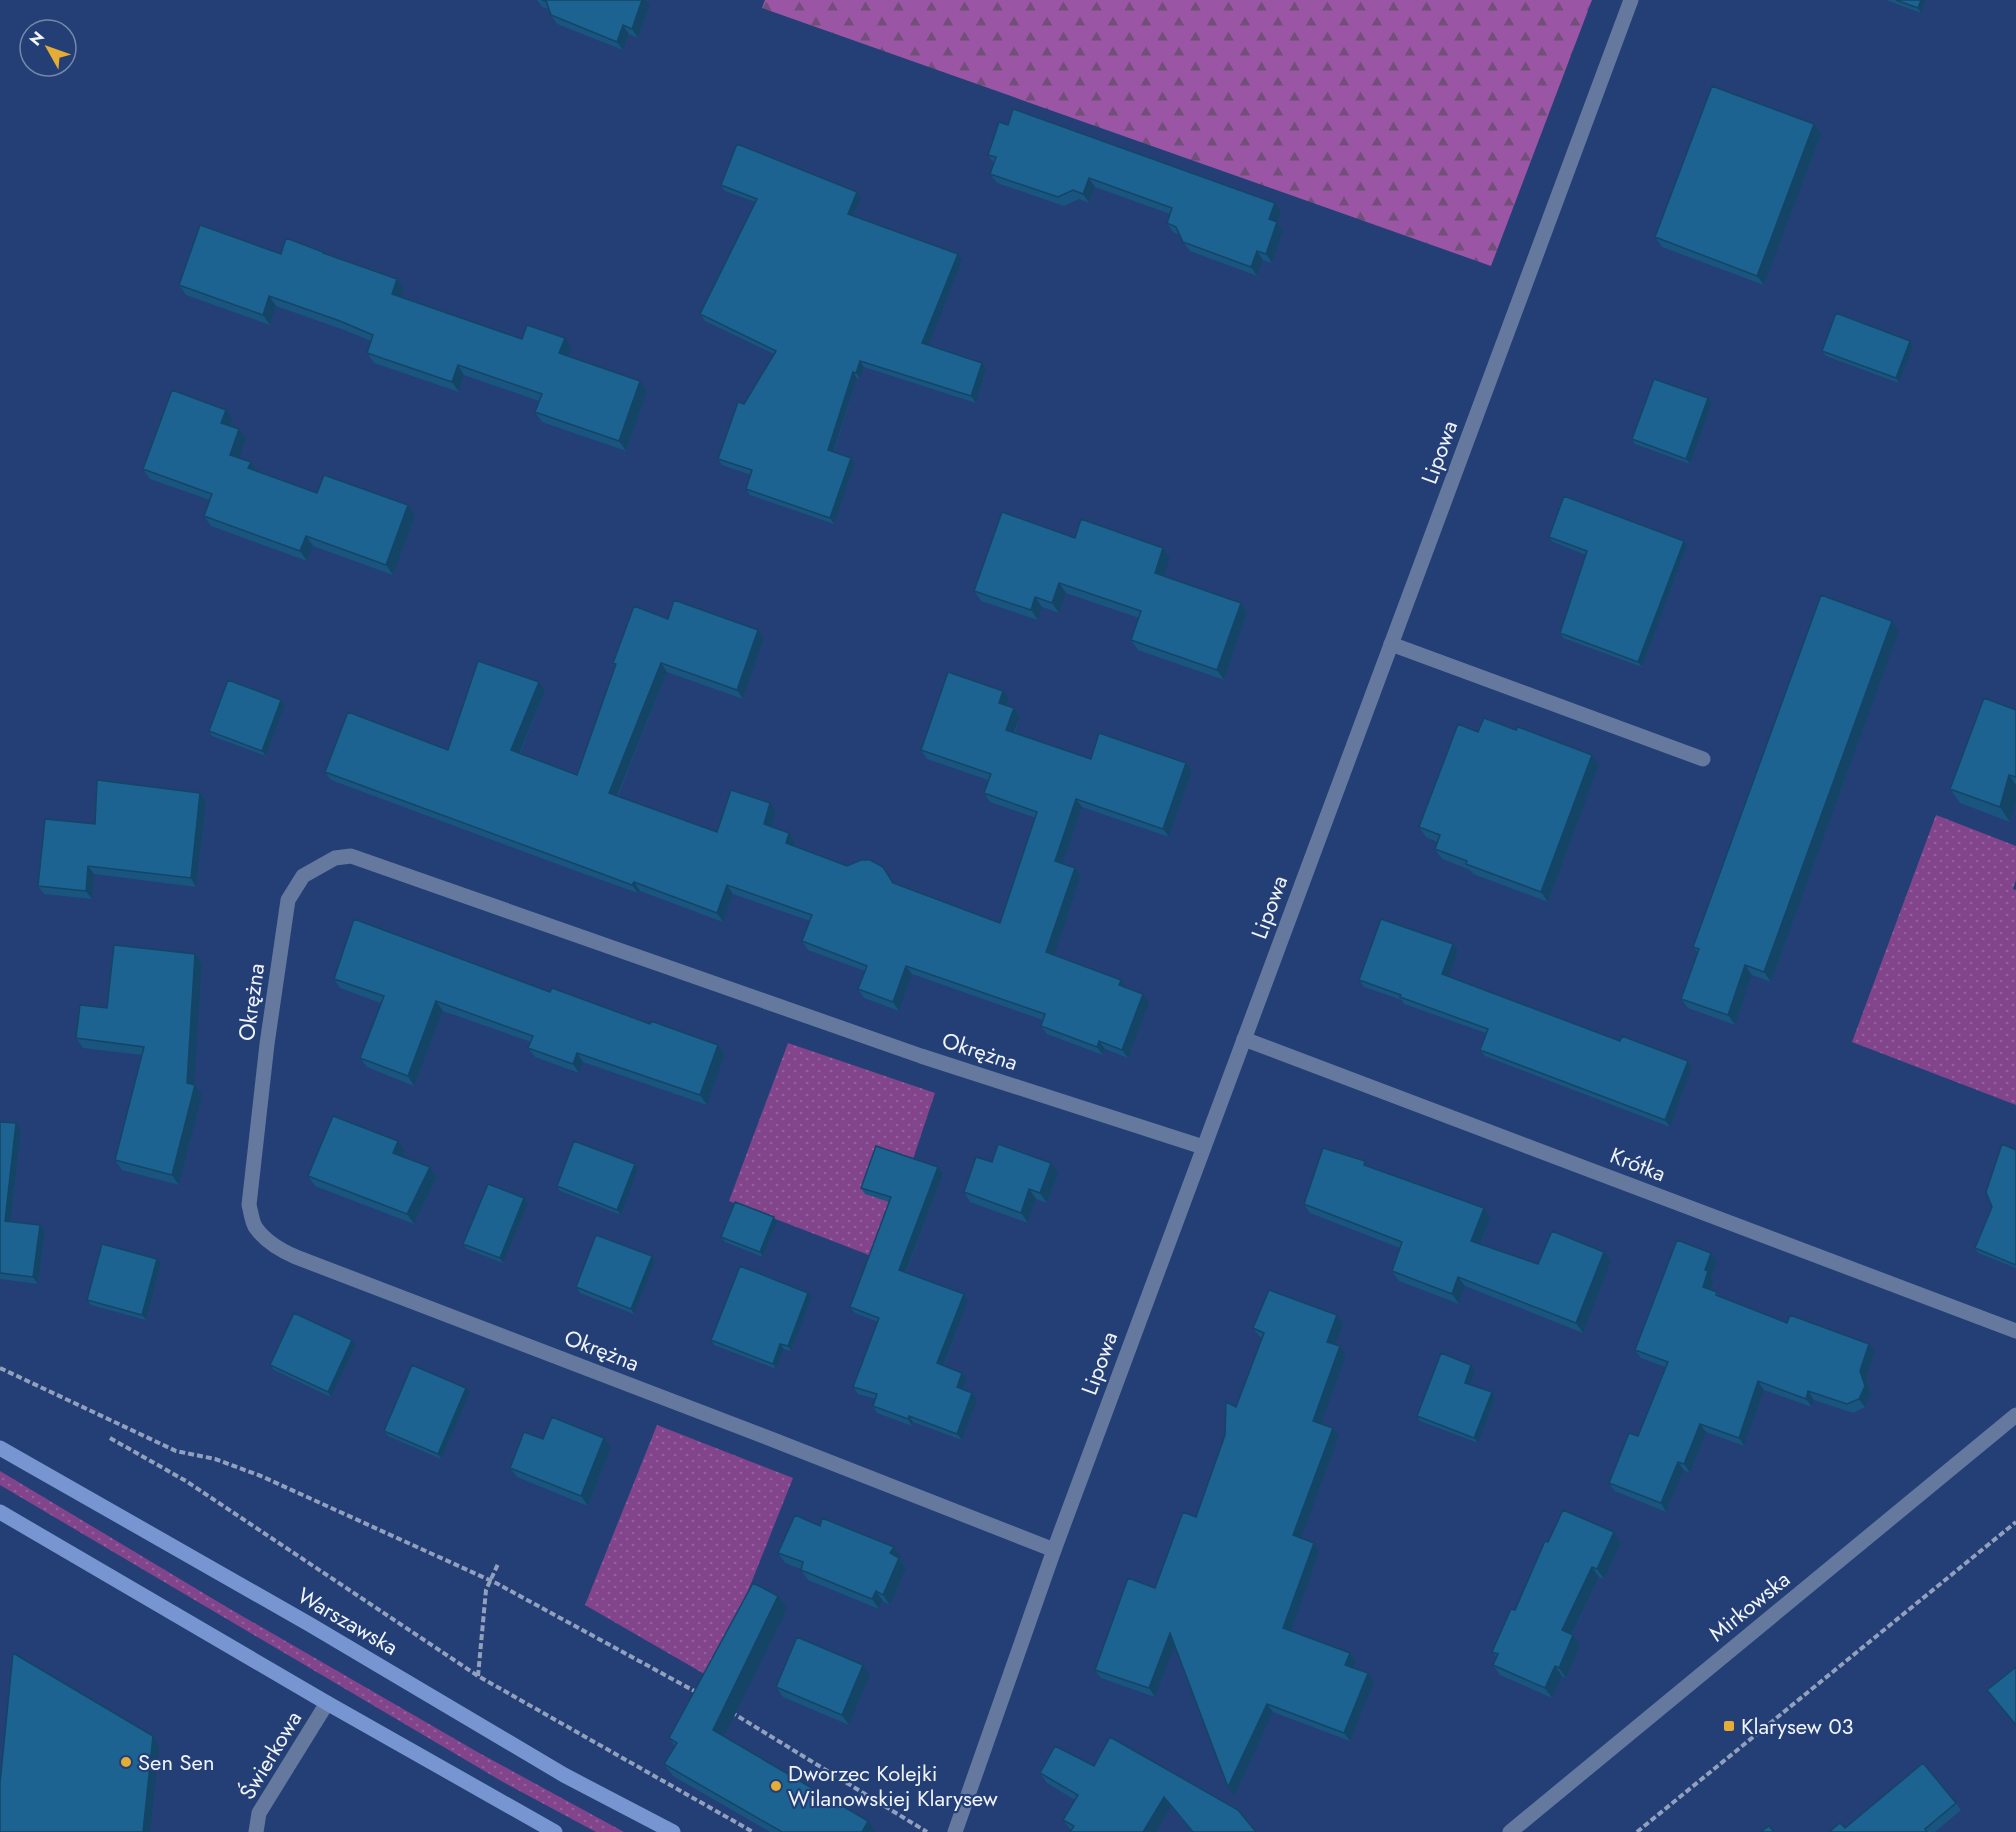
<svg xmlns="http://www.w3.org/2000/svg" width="2016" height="1832" font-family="Jost,sans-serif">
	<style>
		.grass { fill: url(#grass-dots) }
		.forest { fill: url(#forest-firs) }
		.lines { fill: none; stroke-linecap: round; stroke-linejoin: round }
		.path { stroke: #92a0bd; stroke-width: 4; stroke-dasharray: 6 3; stroke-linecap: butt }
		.service { stroke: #65799e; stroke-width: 15 }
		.minor { stroke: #65799e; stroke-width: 15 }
		.tertiary { stroke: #65799e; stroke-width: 15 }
		.secondary { stroke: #7796d1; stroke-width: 15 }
		.wall { fill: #19557e }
		.shaded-wall { fill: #144566 }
		.building { fill: #1d6392; stroke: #144566; stroke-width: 1.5 }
		.poi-dot { fill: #e4ad35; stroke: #233f76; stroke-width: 2 }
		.labels { text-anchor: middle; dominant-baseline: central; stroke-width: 4.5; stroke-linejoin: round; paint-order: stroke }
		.street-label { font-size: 22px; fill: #f0f3fa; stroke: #233f76 }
		.poi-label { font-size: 22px; fill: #f0f3fa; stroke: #233f76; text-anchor: start }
	</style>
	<defs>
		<pattern id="grass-dots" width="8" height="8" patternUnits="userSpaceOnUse" patternTransform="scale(1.5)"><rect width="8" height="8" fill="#82448b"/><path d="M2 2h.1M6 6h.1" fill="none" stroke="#945f9c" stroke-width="1.8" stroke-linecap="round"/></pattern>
		<pattern id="forest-firs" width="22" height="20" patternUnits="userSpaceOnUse" patternTransform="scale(1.5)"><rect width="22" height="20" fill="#9a55a4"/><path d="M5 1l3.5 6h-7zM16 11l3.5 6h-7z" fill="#714f78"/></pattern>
	</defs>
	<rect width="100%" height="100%" fill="#233f76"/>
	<!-- grass -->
	<path class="grass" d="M1936 815 2016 846V880L2013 889 2016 890V1105L1852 1042Z
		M788 1043 935 1093 912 1162 874 1257 729 1201Z
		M657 1425 793 1478 713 1679 585 1605Z
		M0 1471 230 1609 481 1754 624 1832H596L503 1782 0 1485Z"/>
	<!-- forest -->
	<path class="forest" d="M765 0H1592L1491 266 762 8Z"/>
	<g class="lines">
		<!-- path -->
		<path class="path" d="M0 1368 176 1451 215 1459 261 1476 496 1583 698 1693
			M110 1438 186 1481 478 1676 753 1832
			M478 1676 486 1590 498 1564
			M731 1712 927 1832
			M1637 1832 2016 1522"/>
		<!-- service -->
		<path class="service" d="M1391 644 1703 759"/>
		<!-- minor -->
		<path class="minor" d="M1244 1039 2016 1331
			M1054 1550 771 1439 296 1257C282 1251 266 1242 256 1228 252 1223 251 1212 249 1205L267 1044 288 900 303 876 335 858 351 856 921 1056 1203 1147
			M256 1832 259 1813 327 1703"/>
		<!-- tertiary -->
		<path class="tertiary" d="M955 1832 1054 1550 1631 0
			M1510 1832 2016 1415"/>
		<!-- secondary -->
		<path class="secondary" d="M0 1448 309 1624 564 1775 673 1832
			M0 1512 327 1703 555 1832"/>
	</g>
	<!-- wall -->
	<path class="wall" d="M537 0H646L650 5 638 38 629 34 623 50 557 24 551 15 549 9 542 7Z
		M1886 0H1926L1921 13Z
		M1821 134 1764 285 1662 247 1655 237Z
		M988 155 1281 212 1277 222 1283 231 1272 263 1263 260 1257 276 1190 251 1183 242 1180 235 1173 232 1167 223 1170 214 1095 187 1089 203 1079 199 1064 206 997 183 990 174 994 163Z
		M721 185 861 198 854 216 962 260 928 345 986 369 976 403 864 367 860 379 857 378 834 452 855 464 834 524 750 495 746 489 751 475 722 465 718 459 744 404 774 354 705 321 700 314 755 202 725 191Z
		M281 254H325L397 279 404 289 401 297 522 339 565 338 572 347 569 356 647 391 626 451 542 422 535 412 539 401 464 375 459 392 374 363 367 353 371 341 347 331 276 306 270 325 186 295 179 285Z
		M1913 346 1899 383 1826 356 1822 351Z
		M1712 403 1690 464 1635 444 1632 439Z
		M226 410 233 420 231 426 246 439 239 458 251 462 257 471 317 493 408 505 415 515 393 575 313 546 307 561 211 526 204 516 210 500 150 479 143 469Z
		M1549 537 1687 546 1642 667 1563 638 1560 633 1586 555 1553 542Z
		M1075 538 1163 548 1170 558 1164 576 1241 603 1247 613 1224 680 1138 650 1131 640 1139 618 1066 593 1059 613 1042 607 1038 620 981 601 974 591Z
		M668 619 764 639 743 699 667 672 618 796 717 832 776 812 772 826 789 833 795 842 794 846 1000 923 1036 818 990 802 984 793 988 780 927 759 921 750 1003 691 1009 699 1007 706 1014 708 1020 717 1015 733 1091 759 1186 763 1192 771 1169 837 1082 807 1063 864 1075 868 1081 876 1054 955 1127 988 1149 1003 1128 1058 1105 1049 1103 1055 1047 1034 1041 1026 1043 1020 912 974 899 1011 864 998 858 989 865 971 808 950 802 941 810 921 733 894 723 922 640 891 638 893 576 871 331 780 325 772 448 750 545 691 520 754 577 775 616 666 613 663Z
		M1899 631 1771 982 1752 975 1735 1025 1688 1008 1681 999 1698 953 1693 947Z
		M285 705 266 756 212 736 209 731Z
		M2016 710V802L2010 822 1960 803 1950 789Z
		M1478 732 1599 765 1548 902 1473 874 1470 870 1442 859 1435 849 1437 842 1426 837 1419 827Z
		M206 801 196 887 94 874 92 899 44 894 38 886 95 824Z
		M1453 944 1458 951 1448 977 1620 1041 1688 1061 1692 1067 1670 1127 1485 1056 1480 1050 1486 1033 1404 1004 1402 1000 1364 987 1359 980Z
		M202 964 194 1085 202 1095 179 1185 122 1170 115 1160 142 1055 83 1048 76 1038Z
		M334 979 550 992 718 1045 725 1054 707 1105 583 1062 579 1073 535 1057 528 1048 531 1042 443 1011 414 1086 367 1067 360 1058 381 1003 340 988Z
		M0 1122 21 1130 11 1221 40 1225 45 1232 38 1284 0 1279Z
		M2016 1150V1268L1978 1253 1975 1248Z
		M405 1151 402 1157 430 1167 437 1177 414 1224 315 1186 308 1176Z
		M992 1162 1051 1163 1058 1173 1047 1203 1036 1199 1028 1223 970 1202 964 1192Z
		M635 1164 638 1169 621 1215 560 1191 557 1186Z
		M1369 1166 1490 1218 1481 1244 1538 1264 1611 1261 1583 1333 1465 1286 1459 1304 1399 1281 1392 1271 1400 1248 1310 1213 1304 1204Z
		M938 1167 943 1174 906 1272 964 1294 968 1300 944 1366 962 1373 967 1380 964 1390 972 1393 977 1400 962 1440 913 1422 912 1426 877 1413 873 1406 876 1399 858 1394 853 1387 878 1322 855 1313 850 1307 889 1202 865 1194 861 1188Z
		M528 1203 503 1263 467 1249 463 1244Z
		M777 1222 763 1257 725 1242 721 1237Z
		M1711 1253 1717 1261 1711 1277 1714 1280 1711 1290 1717 1292 1720 1297 1787 1323 1875 1352 1866 1379 1871 1394 1865 1407 1853 1413 1814 1400 1812 1407 1764 1390 1744 1446 1706 1432 1690 1473 1684 1470 1666 1512 1615 1491 1609 1483 1638 1436 1665 1367 1641 1358 1635 1350Z
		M652 1256 655 1261 634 1314 580 1293 576 1287Z
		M157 1259 161 1264 146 1320 91 1305 87 1300Z
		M812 1298 791 1351 784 1349 776 1369 714 1345 711 1340Z
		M1337 1315 1343 1324 1335 1345 1346 1355 1321 1423 1333 1428 1339 1436 1301 1538 1319 1552 1291 1631 1350 1653 1356 1661 1353 1668 1374 1682 1350 1741 1273 1712 1234 1796 1174 1645 1155 1697 1101 1678 1095 1670 1155 1588 1196 1517 1262 1338 1259 1336 1253 1328Z
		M356 1345 331 1397 274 1370 270 1365Z
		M1471 1365 1475 1370 1469 1384 1495 1398 1478 1443 1420 1421 1417 1416Z
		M470 1393 441 1459 388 1436 384 1431Z
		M604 1438 611 1448 588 1506 517 1477 510 1468 543 1439Z
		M820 1526 901 1557 900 1559 906 1568 890 1605 883 1601 879 1609 808 1580 801 1570V1569L785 1563 778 1553Z
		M1614 1532 1621 1542 1604 1579 1599 1577 1572 1635 1580 1645 1566 1678 1562 1676 1552 1698 1500 1675 1493 1665 1497 1658 1492 1652 1515 1610 1548 1542Z
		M787 1609 724 1737 868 1821 876 1832H770L673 1776 664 1764 675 1746 669 1738Z
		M863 1665 870 1675 849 1725 783 1697 776 1687Z
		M1094 1766 1256 1832H1192L1171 1807 1156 1832H1070L1071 1830 1063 1820 1075 1800 1047 1783 1040 1773Z
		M1956 1803 1961 1810 1935 1832H1829Z"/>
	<!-- shaded-wall -->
	<path class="shaded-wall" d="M642 0H646L650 5 638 38 632 29Z
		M1921 0H1926L1921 13 1918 8Z
		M623 25 629 34 623 50 617 42Z
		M1814 124 1821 134 1764 285 1757 276Z
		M1089 178 1095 187 1089 203 1083 194Z
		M857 192 861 198 852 220 848 214Z
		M1275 203 1281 212 1275 228 1269 219Z
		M1277 222 1283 231 1272 263 1266 254Z
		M1257 251 1263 260 1257 276 1251 267Z
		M958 254 962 260 927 350 922 343Z
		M397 279 404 289 399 304 392 294Z
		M269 296 276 306 270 325 263 315Z
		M565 338 572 347 566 363 559 353Z
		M1910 341 1913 346 1899 383 1896 378Z
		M860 361 864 367 860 379 856 373Z
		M982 363 986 369 976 403 971 396Z
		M458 365 464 375 459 392 452 382Z
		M853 372 857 378 832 456 828 450Z
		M640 381 647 391 626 451 619 441Z
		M1708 398 1712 403 1690 464 1686 459Z
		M226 410 233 420 228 433 221 423Z
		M239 429 246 439 237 465 230 455Z
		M851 458 855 464 834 524 830 518Z
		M251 462 258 472 248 468Z
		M408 505 415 515 393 575 386 565Z
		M306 536 313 546 307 561 300 551Z
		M1684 541 1687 546 1642 667 1638 662Z
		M1163 548 1170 558 1162 583 1155 573Z
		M1059 583 1066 593 1059 613 1052 603Z
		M1035 597 1042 607 1038 620 1031 610Z
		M1241 603 1247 613 1224 680 1217 670Z
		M1892 621 1899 631 1771 982 1764 972Z
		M758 630 764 639 743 699 737 690Z
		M661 663 667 672 615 801 609 793Z
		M539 682 545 691 517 759 511 750Z
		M1003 691 1009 699 1005 711 999 703Z
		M281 700 285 705 266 756 262 751Z
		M1014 708 1020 717 1012 738 1006 730Z
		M1592 755 1599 765 1548 902 1541 892Z
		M1186 763 1192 771 1169 837 1163 829Z
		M2009 775 2016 785V802L2010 822 2000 807Z
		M200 793 206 801 196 887 191 878Z
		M1076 799 1082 807 1061 870 1055 861Z
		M770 803 776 812 770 832 764 824Z
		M789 833 795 842 792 852 786 843Z
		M88 866 94 874 92 899 86 891Z
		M1075 868 1081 876 1052 961 1046 952Z
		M634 882 640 891 638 893 632 885Z
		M727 885 733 894 723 922 717 913Z
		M1453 944 1458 951 1447 981 1442 974Z
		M195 954 202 964 194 1089 195 1085 202 1095 179 1185 172 1175 187 1083Z
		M1745 965 1752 975 1735 1025 1728 1015Z
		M906 966 912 974 899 1011 893 1002Z
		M1121 980 1127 988 1119 985Z
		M1143 994 1149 1003 1128 1058 1122 1050Z
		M436 1001 443 1011 414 1086 408 1076Z
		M1099 1041 1105 1049 1103 1055 1097 1047Z
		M718 1045 725 1054 707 1105 700 1095Z
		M577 1053 583 1062 579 1073 573 1064Z
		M1688 1061 1692 1067 1670 1127 1665 1120Z
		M16 1123 21 1130 10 1228 5 1221Z
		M398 1141 405 1151 400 1163 393 1153Z
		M1051 1163 1058 1173 1047 1203 1040 1193Z
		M635 1164 638 1169 621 1215 617 1210Z
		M430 1167 437 1177 414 1224 407 1214Z
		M938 1167 943 1174 904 1276 899 1270Z
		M1029 1189 1036 1199 1028 1223 1021 1213Z
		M524 1198 528 1203 503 1263 500 1258Z
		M1484 1208 1490 1218 1478 1251 1471 1241Z
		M774 1217 777 1222 763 1257 760 1252Z
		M40 1225 45 1232 38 1284 33 1277Z
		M1604 1252 1611 1261 1583 1333 1576 1323Z
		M1711 1253 1717 1261 1711 1277 1714 1280 1709 1295 1703 1287 1705 1270Z
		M652 1256 655 1261 634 1314 631 1309Z
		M157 1259 161 1264 146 1320 142 1315Z
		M1458 1277 1465 1286 1459 1304 1452 1294Z
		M808 1293 812 1298 791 1351 788 1346Z
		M964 1294 968 1300 942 1370 937 1363Z
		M1337 1315 1343 1324 1333 1351 1327 1342Z
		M352 1340 356 1345 331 1397 328 1392Z
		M780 1344 784 1349 776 1369 773 1364Z
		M1869 1344 1875 1352 1866 1379 1871 1394 1865 1407 1859 1399 1860 1371Z
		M1340 1346 1346 1355 1319 1429 1313 1421Z
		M1471 1365 1475 1370 1468 1388 1465 1383Z
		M962 1373 967 1380 962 1394 957 1387Z
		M1758 1381 1764 1390 1744 1446 1739 1438Z
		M466 1388 470 1393 441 1459 438 1454Z
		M1808 1391 1814 1400 1812 1407 1806 1399Z
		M1492 1392 1495 1398 1478 1443 1474 1438Z
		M972 1393 977 1400 962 1440 957 1434Z
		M909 1416 913 1422 912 1426 908 1419Z
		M1700 1424 1706 1432 1690 1473 1684 1464Z
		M1333 1428 1339 1436 1299 1544 1293 1535Z
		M604 1438 611 1448 588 1506 581 1496Z
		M1678 1462 1684 1470 1666 1512 1661 1503Z
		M1614 1532 1621 1542 1604 1579 1597 1569Z
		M1314 1543 1319 1552 1289 1637 1283 1628Z
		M894 1547 901 1557 900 1559 906 1568 890 1605 883 1595 890 1553Z
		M1592 1567 1599 1577 1569 1640 1562 1630Z
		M876 1591 883 1601 879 1609 872 1599Z
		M778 1596 787 1609 721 1743 713 1730Z
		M1170 1633 1176 1642 1155 1697 1149 1688Z
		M1573 1635 1580 1645 1566 1678 1559 1668Z
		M1350 1653 1356 1661 1351 1673 1345 1665Z
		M863 1665 870 1675 849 1725 842 1715Z
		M1555 1666 1562 1676 1552 1698 1545 1688Z
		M1368 1673 1374 1682 1350 1741 1344 1733Z
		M1267 1704 1273 1712 1234 1796 1228 1787Z
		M153 1736 159 1746 150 1832H143Z
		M1164 1797 1171 1807 1156 1832H1143Z
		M868 1821 876 1832H862Z"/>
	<!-- building -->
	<path class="building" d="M542 0H642L632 29 623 25 617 42 551 15 546 1Z
		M1896 0H1921L1918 8Z
		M1712 86 1814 124 1757 276 1655 237Z
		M1013 109 1275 203 1269 219 1277 222 1266 254 1257 251 1251 267 1183 242 1176 227 1167 223 1172 208 1089 178 1083 194 1073 190 1058 197 990 174 996 157 988 155 999 122 1008 125Z
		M737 144 857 192 848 214 958 254 922 343 982 363 971 396 860 361 856 373 853 372 828 450 851 458 830 518 746 489 752 470 718 459 738 402 744 404 776 351 700 314 757 199 721 185Z
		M200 225 281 254 286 238 323 252V253L397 279 392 294 522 339 527 325 565 338 559 353 640 381 619 441 535 412 542 394 458 365 452 382 367 353 373 335 340 321 269 296 263 315 179 285Z
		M1836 313 1910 341 1896 378 1822 351Z
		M1654 379 1708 398 1686 459 1632 439Z
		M172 390 226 410 221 423 239 429 230 455 251 462 248 468 317 493 324 475 408 505 386 565 306 536 300 551 204 516 212 494 143 469Z
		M1564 496 1684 541 1638 662 1560 633 1587 551 1549 537Z
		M1002 512 1075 538 1081 519 1163 548 1155 573 1241 603 1217 670 1131 640 1141 611 1059 583 1052 603 1035 597 1031 610 974 591Z
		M1821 595 1892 621 1764 972 1745 965 1728 1015 1681 999 1699 949 1693 947Z
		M674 600 758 630 737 690 661 663 609 793 717 832 731 790 770 803 764 824 789 833 786 843 847 866 861 860H870L883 867 893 883 1000 923 1037 812 984 793 991 774 921 750 948 672 1003 691 999 703 1014 708 1006 730 1091 759 1099 733 1186 763 1163 829 1076 799 1055 861 1075 868 1046 952 1121 980 1119 985 1143 994 1122 1050 1099 1041 1097 1047 1041 1026 1045 1014 906 966 893 1002 858 989 867 966 802 941 812 915 727 885 717 913 634 882 632 885 570 862 325 772 348 712 448 750 478 661 539 682 511 750 577 775 616 664 613 663 634 606 668 619Z
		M228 680 281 700 262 751 209 731Z
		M1984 698 2016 710V777L2009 775 2000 807 1950 789Z
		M1484 718 1516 730 1518 727 1592 755 1541 892 1466 864 1467 861 1435 849 1440 835 1419 827 1458 724 1478 732Z
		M97 780 200 793 191 878 88 866 86 891 38 886 45 819 95 824Z
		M354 919 550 992 552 988 650 1024 651 1021 718 1045 700 1095 577 1053 573 1064 528 1048 533 1036 436 1001 408 1076 360 1058 384 996 334 979Z
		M1381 919 1453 944 1442 974 1620 1041 1622 1036 1688 1061 1665 1120 1480 1050 1488 1029 1400 997 1401 995 1359 980Z
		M114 945 195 954 187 1083 195 1085 172 1175 115 1160 144 1047 76 1038 80 1005 107 1008Z
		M333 1116 398 1141 393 1153 430 1167 407 1214 308 1176Z
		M0 1122 16 1123 5 1221 40 1225 33 1277 0 1273Z
		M574 1141 635 1164 617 1210 557 1186Z
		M998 1144 1051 1163 1040 1193 1029 1189 1021 1213 964 1192 976 1157 992 1162Z
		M2002 1144 2016 1150V1265L1975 1248 1992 1207 1986 1192Z
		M876 1146 938 1167 899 1270 964 1294 937 1363 962 1373 957 1387 972 1393 957 1434 909 1416 908 1419 873 1406 877 1394 853 1387 879 1318 850 1307 891 1197 861 1188Z
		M1323 1148 1365 1161 1364 1165 1484 1208 1471 1241 1538 1264 1552 1231 1604 1252 1576 1323 1458 1277 1452 1294 1392 1271 1402 1242 1304 1204Z
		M488 1184 524 1198 500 1258 463 1244Z
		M735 1202 774 1217 760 1252 721 1237Z
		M596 1235 652 1256 631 1309 576 1287Z
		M1677 1240 1711 1253 1705 1270 1708 1271 1703 1287 1717 1292 1716 1295 1787 1323 1790 1315 1869 1344 1860 1371 1865 1386 1859 1399 1847 1404 1808 1391 1806 1399 1758 1381 1739 1438 1700 1424 1684 1464 1678 1462 1661 1503 1609 1483 1629 1433 1638 1436 1668 1362 1635 1350Z
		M102 1244 157 1259 142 1315 87 1300Z
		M740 1266 808 1293 788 1346 780 1344 773 1364 711 1340Z
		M1269 1290 1337 1315 1327 1342 1340 1346 1313 1421 1333 1428 1293 1535 1314 1543 1283 1628 1350 1653 1345 1665 1368 1673 1344 1733 1267 1704 1228 1787 1170 1633 1149 1688 1095 1670 1128 1578 1155 1588 1183 1512 1196 1517 1225 1435 1226 1402 1236 1407 1264 1333 1253 1328Z
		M294 1313 352 1340 328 1392 270 1365Z
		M1441 1353 1471 1365 1465 1383 1492 1392 1474 1438 1417 1416Z
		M412 1365 466 1388 438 1454 384 1431Z
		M552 1417 604 1438 581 1496 510 1468 524 1432 543 1439Z
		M1563 1510 1614 1532 1597 1569 1592 1567 1562 1630 1573 1635 1559 1668 1555 1666 1545 1688 1493 1665 1498 1654 1492 1652 1511 1609 1515 1610 1545 1541 1548 1542Z
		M795 1515 820 1526 822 1518 894 1547 890 1553 899 1558 883 1595 876 1591 872 1599 801 1570 803 1562 778 1553Z
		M753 1583 778 1596 713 1730 868 1821 862 1832H782L664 1764 677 1743 669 1738Z
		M797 1637 863 1665 842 1715 776 1687Z
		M13 1653 153 1736 143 1832H0V1783Z
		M2016 1667V1725L1987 1690Z
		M1110 1737 1238 1810 1256 1832H1193L1164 1797 1143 1832H1070L1074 1826 1063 1820 1078 1795 1040 1773 1055 1746 1094 1766Z
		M1923 1763 1956 1803 1925 1829 1927 1832H1829L1840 1823 1845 1828Z
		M1769 1826 1774 1832H1761Z"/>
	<!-- markers -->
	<g class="poi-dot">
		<rect x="1723" y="1720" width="12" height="12" rx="3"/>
		<circle cx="126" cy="1762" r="6"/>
		<circle cx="776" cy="1786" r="6"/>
	</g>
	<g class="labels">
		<!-- street labels -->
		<g class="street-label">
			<text transform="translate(1439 452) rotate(-70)">Lipowa</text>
			<text transform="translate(1269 907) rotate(-70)">Lipowa</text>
			<text transform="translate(251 1002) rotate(-82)">Okrężna</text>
			<text transform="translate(980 1051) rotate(18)">Okrężna</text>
			<text transform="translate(1638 1164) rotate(21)">Krótka</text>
			<text transform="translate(602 1350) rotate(21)">Okrężna</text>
			<text transform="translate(1099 1363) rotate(-70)">Lipowa</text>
			<text transform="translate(1749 1606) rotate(-39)">Mirkowska</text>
			<text transform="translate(348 1621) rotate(30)">Warszawska</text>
			<text transform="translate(270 1755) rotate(-59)">Świerkowa</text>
		</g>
		<!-- poi labels -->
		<g class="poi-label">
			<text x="1741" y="1726">Klarysew 03</text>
			<text x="138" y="1762">Sen Sen</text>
			<text x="788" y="1773">Dworzec Kolejki<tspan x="788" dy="25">Wilanowskiej Klarysew</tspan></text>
		</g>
	</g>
	<!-- north arrow -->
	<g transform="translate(48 48) rotate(310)"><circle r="28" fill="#233f76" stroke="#7587ab" stroke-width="1.5"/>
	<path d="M0-4.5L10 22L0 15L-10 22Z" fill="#e4ad35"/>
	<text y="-9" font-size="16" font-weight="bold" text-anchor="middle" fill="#f0f3fa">N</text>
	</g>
</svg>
